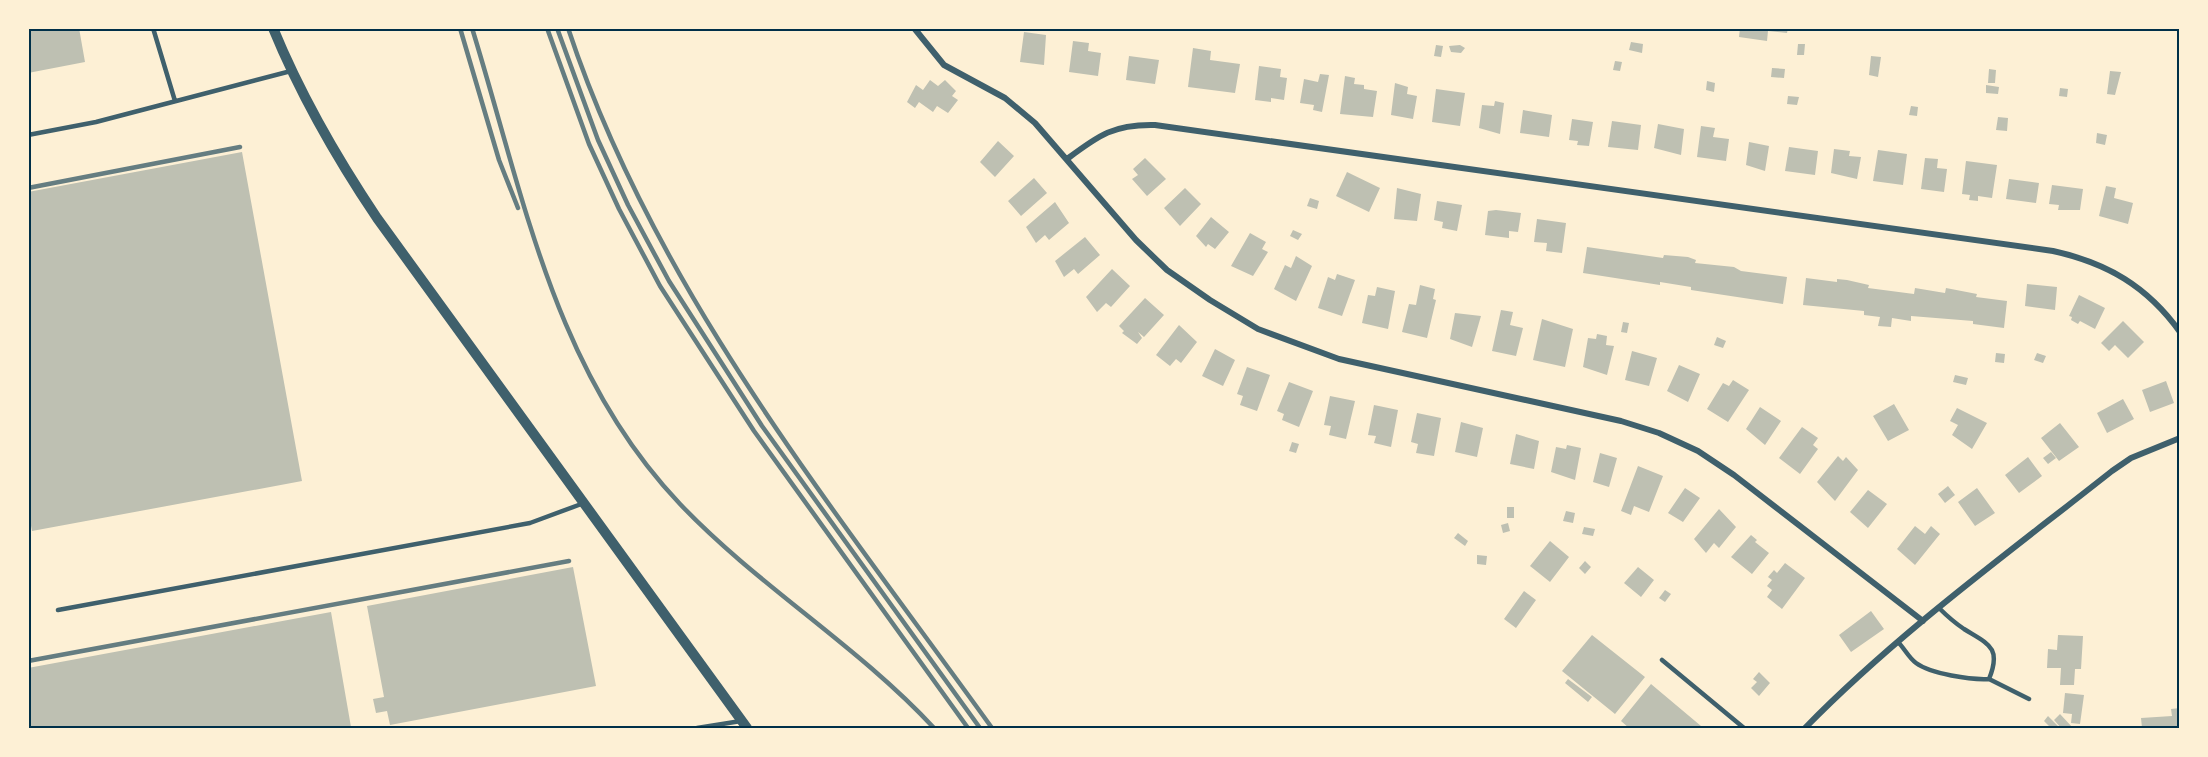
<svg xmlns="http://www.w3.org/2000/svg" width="2208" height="757" font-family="'DejaVu Sans',sans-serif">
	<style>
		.building { fill: #bec0b2 }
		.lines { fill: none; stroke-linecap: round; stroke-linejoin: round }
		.service { stroke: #3f606c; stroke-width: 4.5 }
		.minor { stroke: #3f606c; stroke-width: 6 }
		.tertiary { stroke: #3f606c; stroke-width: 10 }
		.rail { stroke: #657d81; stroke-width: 4.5 }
		.neatline { fill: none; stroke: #003049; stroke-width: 2 }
	</style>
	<rect width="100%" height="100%" fill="#fdf0d5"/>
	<!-- building -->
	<path class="building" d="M28 28H79L85 62 28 73Z
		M1740 28H1788L1787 33 1768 31 1767 41 1739 37Z
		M1024 32 1046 35 1044 65 1020 62Z
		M1073 41 1089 43 1088 51 1101 53 1098 76 1069 72Z
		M1631 42 1643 44 1642 53 1629 50Z
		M1798 44H1805L1804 55H1797Z
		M1436 45 1443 46 1441 57 1434 56Z
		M1460 45 1465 48 1461 53 1451 52 1449 46Z
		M1193 48 1211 51 1210 60 1240 64 1235 93 1188 87Z
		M1129 56 1159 60 1155 84 1126 80Z
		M1871 56 1881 57 1878 77 1869 75Z
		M1615 61 1622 62 1620 71 1613 70Z
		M1259 66 1281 69 1280 77 1287 78 1284 100 1271 98V102L1255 100Z
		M1772 68 1785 69 1784 78 1771 77Z
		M1989 69 1996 70 1995 83H1988Z
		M2110 71 2121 72 2115 95 2107 94Z
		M1320 74 1329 75 1322 112 1313 110 1314 105 1300 103 1304 79 1318 82Z
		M1345 76 1355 78 1354 84 1364 85V89L1377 91 1373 117 1340 114Z
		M930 80 938 86 945 80 956 91 952 96 958 100 948 113 937 106 933 112 919 102 915 108 907 102 916 85 923 90Z
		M1707 81 1715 83 1714 92 1706 90Z
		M1395 83 1408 87 1407 94 1417 96 1413 119 1391 115Z
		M1986 85 1999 87 1998 94 1986 93Z
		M2060 88 2068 89 2067 97 2059 96Z
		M1436 89 1465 93 1460 126 1432 122Z
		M1788 96 1799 97 1797 105 1787 104Z
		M1495 101 1504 103 1500 134 1479 128 1482 105 1494 106Z
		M1911 106 1918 107 1917 116 1909 115Z
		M1523 110 1552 115 1549 137 1520 133Z
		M1998 117 2008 118 2007 131 1996 130Z
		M1572 119 1593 122 1589 146 1577 145 1578 141 1569 140Z
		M1612 121 1641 125 1638 150 1608 147Z
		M1658 124 1684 129 1681 155 1654 148Z
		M1701 126 1715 128 1713 137 1729 139 1726 161 1697 157Z
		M2097 133 2107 135 2105 145 2096 143Z
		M998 141 1014 156 995 177 980 162Z
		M1749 142 1769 146 1765 171 1746 165Z
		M1789 147 1818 151 1815 175 1785 171Z
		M1834 149 1850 151 1849 156 1861 157 1857 179 1831 173Z
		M1878 150 1907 154 1903 185 1873 181Z
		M242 152 302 481 32 531 28 510V192Z
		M1145 158 1166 179 1147 196 1132 179 1138 175 1133 169Z
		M1925 158 1938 159 1937 168 1947 169 1944 192 1921 189Z
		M1966 161 1997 165 1992 198 1978 196V201L1969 200 1970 195 1962 194Z
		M1347 172 1380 188 1369 212 1336 196Z
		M1034 178 1047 193 1021 216 1008 201Z
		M2009 179 2039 183 2036 203 2006 199Z
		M2052 185 2083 189 2080 210H2058L2059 205 2049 204Z
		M2106 186 2116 188 2114 198 2133 203 2128 224 2099 216Z
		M1185 188 1201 204 1180 226 1164 208Z
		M1397 188 1421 194 1417 221 1394 219Z
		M1310 198 1319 201 1317 209 1307 206Z
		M1437 201 1462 205 1457 231 1442 228 1443 222 1434 220Z
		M1055 202 1069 223 1049 240 1045 235 1036 243 1026 227Z
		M1496 210 1521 213 1518 232 1509 231V238L1485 235 1488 211Z
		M1211 217 1229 232 1215 249 1208 244 1206 247 1196 236Z
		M1537 219 1566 223 1562 253 1546 251 1547 243 1534 242Z
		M1293 230 1302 234 1298 240 1290 236Z
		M1250 233 1266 242 1262 249 1268 252 1253 276 1231 266Z
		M1085 237 1100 255 1078 274 1074 269 1064 277 1055 261Z
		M1587 247 1663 258 1664 255 1688 257 1696 260 1695 263 1734 267 1741 271 1787 277 1783 304 1691 290V287L1660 282V285L1583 273Z
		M1296 256 1312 266 1296 301 1274 289 1285 265 1291 268Z
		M1112 269 1130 286 1111 307 1106 303 1097 312 1086 297Z
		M1337 274 1355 280 1342 316 1318 308 1328 277 1335 280Z
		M1806 278 1837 282V279L1847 280 1869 285 1868 288 1914 294 1915 288 1945 293 1946 288 1977 294 1976 297 2007 301 2004 328 1973 324V321L1911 316V321L1892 318 1891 327 1878 326 1880 317 1864 315V311L1803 305Z
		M2027 284 2057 287 2055 310 2025 306Z
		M1420 285 1435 289 1433 299 1436 300 1427 338 1402 332 1409 304 1416 305Z
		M1377 287 1395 291 1388 329 1362 323 1368 295 1375 296Z
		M2079 295 2105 308 2095 329 2080 321 2078 324 2071 320 2072 317 2069 316Z
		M1145 298 1164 315 1144 337 1138 332 1142 338 1137 344 1122 333 1124 331 1119 326Z
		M1501 310 1513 312 1510 325 1523 328 1516 356 1492 351Z
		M1455 313 1481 316 1472 347 1450 339Z
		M1542 319 1573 329 1565 367 1533 360Z
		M2123 321 2144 342 2128 358 2115 345 2109 351 2101 343Z
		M1623 322 1629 323 1627 333 1621 332Z
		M1179 325 1197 342 1181 363 1176 359 1170 366 1156 355Z
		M1597 334 1607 336 1606 345 1614 346 1607 375 1583 367 1588 338 1596 339Z
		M1717 337 1726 341 1723 348 1714 345Z
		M1215 349 1235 360 1223 386 1202 376Z
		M1632 351 1657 358 1649 386 1625 380Z
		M1996 353 2005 354 2004 363 1995 362Z
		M2037 353 2046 356 2043 363 2034 360Z
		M1679 365 1700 374 1688 402 1667 391Z
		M1247 367 1270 375 1257 411 1240 405 1243 396 1237 394Z
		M1955 375 1968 378 1966 385 1953 382Z
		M1733 380 1749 390 1728 422 1707 409 1723 383 1729 386Z
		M2166 381 2174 403 2150 412 2142 390Z
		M1289 382 1313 391 1299 427 1282 420 1284 414 1277 411Z
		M1330 396 1355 401 1346 439 1329 435 1331 426 1324 425Z
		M2123 399 2134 419 2107 433 2097 413Z
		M1894 404 1909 430 1888 441 1873 416Z
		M1374 405 1398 410 1391 447 1374 443 1376 436 1368 435Z
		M1760 407 1781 421 1765 445 1746 429Z
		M1957 408 1987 423 1972 449 1952 435 1958 425 1950 421Z
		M1417 413 1441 418 1434 456 1416 453 1418 444 1411 442Z
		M1461 422 1483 428 1477 457 1455 452Z
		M2060 423 2079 447 2059 461 2041 438Z
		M1802 427 1818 438 1813 445 1818 449 1800 474 1779 458Z
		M1516 434 1539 441 1534 469 1510 464Z
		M1292 442 1299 444 1296 453 1289 451Z
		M1567 445 1581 448 1575 480 1551 472 1556 447 1566 449Z
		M2051 452 2056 458 2048 464 2043 458Z
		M1600 453 1617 458 1609 487 1593 482Z
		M1838 456 1843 461 1846 457 1858 470 1835 501 1817 482Z
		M2028 457 2042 476 2019 493 2005 475Z
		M1638 466 1663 476 1649 512 1634 506 1631 515 1621 511Z
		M1948 486 1955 495 1945 503 1938 494Z
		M1685 488 1700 498 1683 522 1668 513Z
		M1977 488 1995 513 1975 526 1958 502Z
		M1868 490 1887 504 1868 528 1850 512Z
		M1507 507H1514V518H1507Z
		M1719 509 1736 527 1719 548 1714 543 1706 553 1694 539Z
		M1566 511 1575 513 1573 523 1563 521Z
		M1508 523 1510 531 1503 533 1501 525Z
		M1915 526 1925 534 1931 526 1940 534 1915 565 1897 549Z
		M1584 527 1595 529 1593 536 1582 534Z
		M1458 533 1468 541 1465 546 1454 538Z
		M1751 535 1757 540 1755 542 1769 553 1752 574 1731 557Z
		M1550 541 1569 557 1550 582 1530 566Z
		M1477 555 1487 556 1486 565 1477 564Z
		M1585 561 1591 567 1585 574 1579 568Z
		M1785 563 1805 578 1782 609 1767 597 1772 590 1767 586 1772 580 1768 577 1774 570 1777 573Z
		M573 567 596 686 390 725 387 711 376 713 373 699 384 697 367 606Z
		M1638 567 1654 580 1641 597 1624 583Z
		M1665 590 1671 594 1665 602 1659 598Z
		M1524 591 1536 600 1516 628 1504 619Z
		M1871 611 1884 629 1851 652 1839 635Z
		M331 612 351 727 28 728V668Z
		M1592 635 1645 677 1615 714 1562 671Z
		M2058 635 2083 636 2081 669H2075L2074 685H2060L2061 668H2047L2048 649 2057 650Z
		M1759 672 1770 683 1759 696 1751 688 1757 682 1753 679Z
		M1568 679 1592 697 1588 702 1565 683Z
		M1651 684 1701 726 1699 728H1629L1621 721Z
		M2065 693 2084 695 2080 724 2071 723 2072 714 2063 713Z
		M2180 708V728H2142L2141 718 2172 716 2171 709Z
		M2060 714 2073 728H2061L2054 720Z
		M2048 716 2060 728H2051L2044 721Z"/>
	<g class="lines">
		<!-- service -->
		<path class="service" d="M153 28 175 101
			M28 135 96 122 291 71
			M58 610 530 523 584 503
			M1898 642C1904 648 1909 658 1916 663 1931 674 1971 680 1989 679 2002 647 1988 644 1964 629 1955 623 1947 616 1939 608
			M1662 660 1744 728
			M1989 679 2029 699
			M697 728 741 721"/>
		<!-- minor -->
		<path class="minor" d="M914 28 944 65 1005 98 1035 123 1136 240 1167 270 1210 300 1258 329 1339 359 1621 421 1659 433 1698 451 1734 475 1923 621
			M1067 159C1099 135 1114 124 1155 125L2053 251C2107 263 2147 286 2180 332
			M1805 728C1898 633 2007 554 2112 471L2131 458 2180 438"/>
		<!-- tertiary -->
		<path class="tertiary" d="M273 28C301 96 336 157 377 218L747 728"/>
		<!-- rail -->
		<path class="rail" d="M460 28 499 160 518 208
			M472 28C524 196 554 372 680 504 758 586 857 645 934 728
			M547 28 589 144 619 209 660 286 754 431 968 728
			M557 28 598 140 628 205 669 281 762 426 980 728
			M568 28C655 291 833 507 992 728
			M28 188 240 147
			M28 661 569 561"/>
	</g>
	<!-- border -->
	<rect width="2208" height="757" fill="none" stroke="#fdf0d5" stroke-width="60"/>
	<rect x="30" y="30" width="2148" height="697" class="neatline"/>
</svg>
